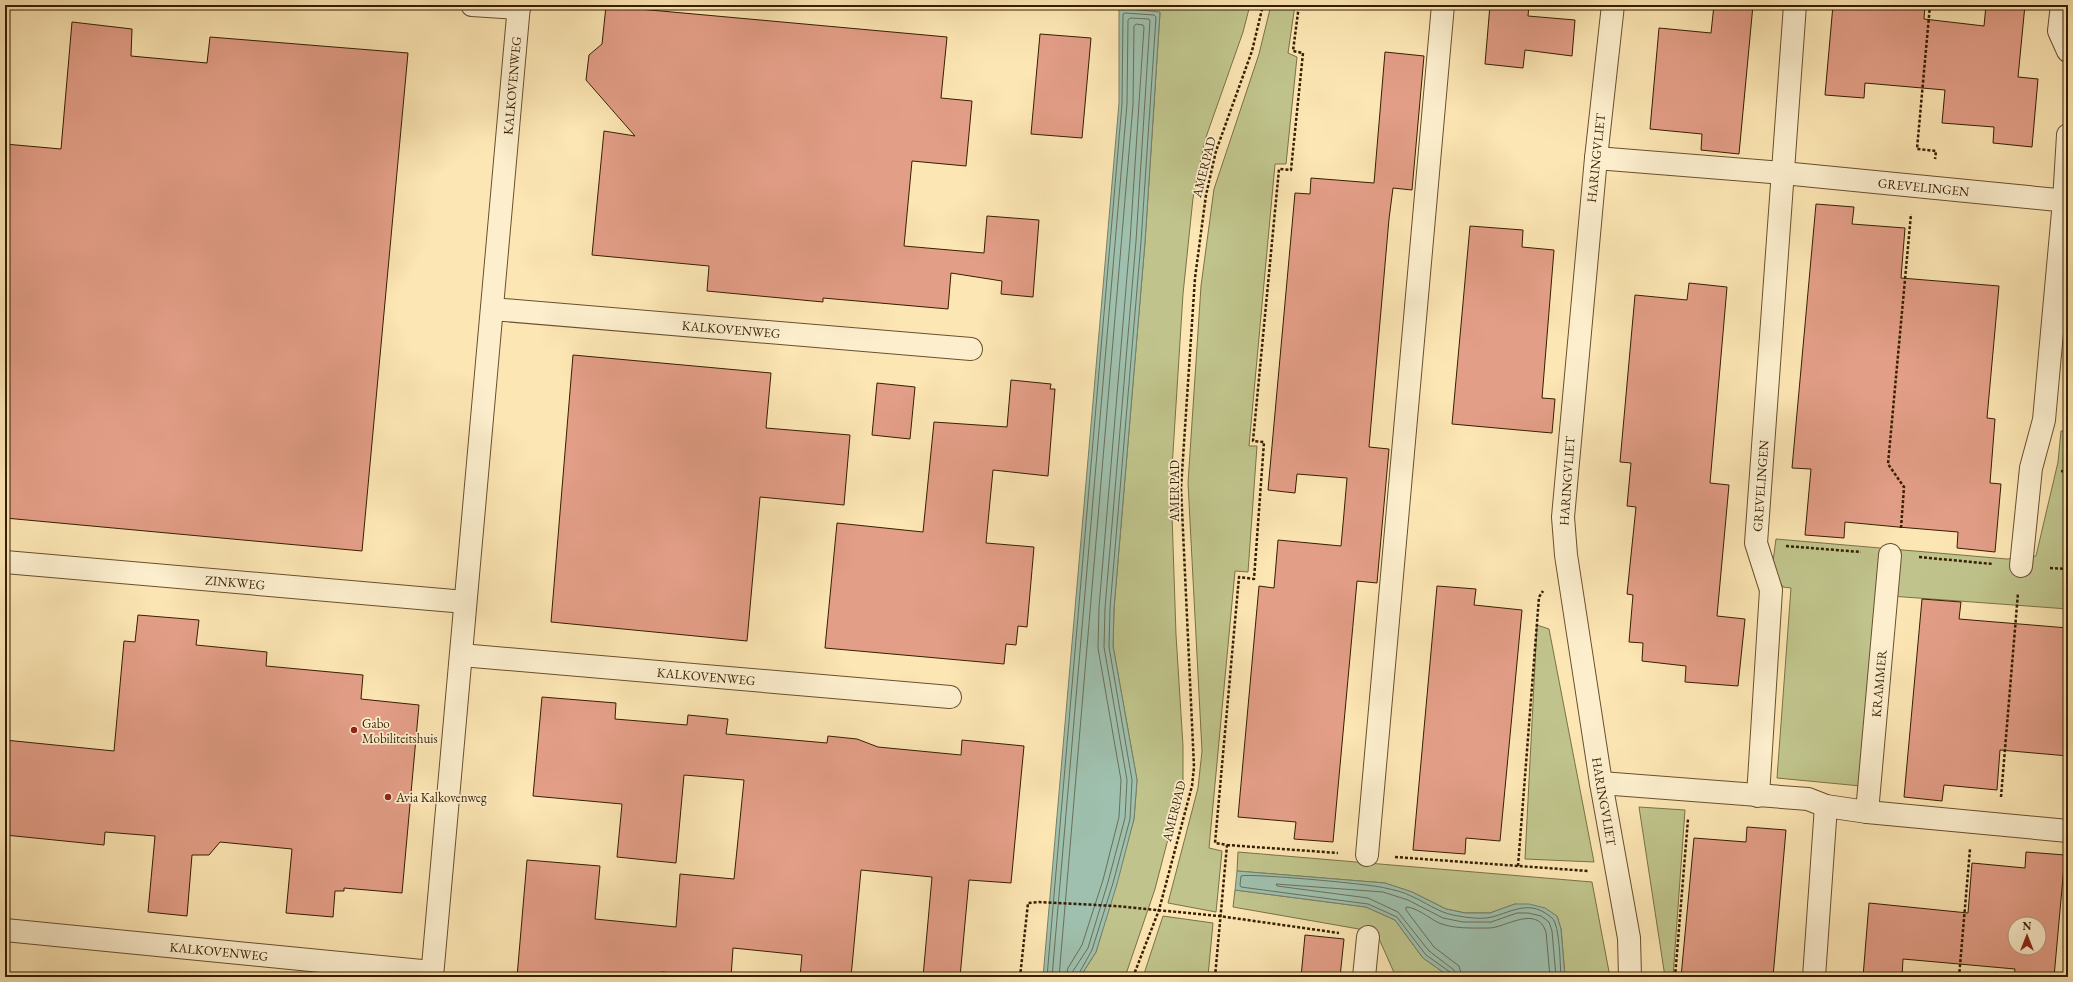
<svg xmlns="http://www.w3.org/2000/svg" width="2073" height="982" font-family="'EB Garamond',serif">
	<style>
		.green { fill: #c0c48c; stroke: #7b7146 }
		.water { fill: #9fc0ae; stroke: #757f68 }
		.lines { fill: none; stroke-linecap: round; stroke-linejoin: round }
		.shore { stroke: #6a6f57; stroke-width: 1 }
		.building { fill: #e39e87; stroke: #361e00; fill-rule: evenodd }
		.pedestrian-casing { stroke: #68502d; stroke-width: 24 }
		.minor-casing { stroke: #68502d; stroke-width: 24 }
		.tertiary-casing { stroke: #68502d; stroke-width: 24 }
		.path { stroke: #361e00; stroke-width: 2.5; stroke-dasharray: 3 2; stroke-linecap: butt }
		.pedestrian { stroke: #fdefce; stroke-width: 22 }
		.minor { stroke: #fdefce; stroke-width: 22 }
		.tertiary { stroke: #fdefce; stroke-width: 22 }
		.poi-dot { fill: #8f2418; stroke: #fdefce; stroke-width: 1.5 }
		.labels { text-anchor: middle; dominant-baseline: central; stroke-width: 3.5; stroke-linejoin: round; paint-order: stroke }
		.street-label { font-size: 13px; fill: #361e00; stroke: #fdefce }
		.poi-label { font-size: 13px; fill: #361e00; stroke: #fdefce; text-anchor: start }
	</style>
	<rect width="100%" height="100%" fill="#fce6b3"/>
	<filter id="stains"><feTurbulence type="fractalNoise" baseFrequency=".005" numOctaves="4"/><feColorMatrix values="0 0 0 0 .2 0 0 0 0 .09 0 0 0 0 .02 0 0 0 .5 -.17"/></filter>
	<radialGradient id="worn" r=".72"><stop offset=".6" stop-color="#630" stop-opacity="0"/><stop offset="1" stop-color="#630" stop-opacity=".3"/></radialGradient>
	<!-- green -->
	<path class="green" d="M1119 5H1250L1243 32 1205 140 1193 198 1183 294 1171 484 1176 635 1183 746V781L1155 889 1125 977H1080L1096 952 1134 819 1137 780 1113 646 1114 608 1145 242 1160 13 1119 8Z
		M1271 5H1295L1288 53 1297 57 1286 164H1275L1249 446H1257L1248 572 1235 571 1209 848 1222 851 1216 912 1168 903 1198 788 1202 751 1188 483 1201 286 1214 189 1259 54Z
		M2061 431H2068V609L1877 595 1861 786 1777 778 1791 588 1783 587 1772 569 1776 539 2007 559 2036 556 2058 462Z
		M1537 625 1549 629 1594 862 1525 859Z
		M1639 807 1685 810 1673 977H1665Z
		M1238 852 1592 882 1610 977H1565L1561 929 1557 916 1515 904 1490 913H1465L1446 909 1412 892 1385 883 1237 871Z
		M1235 890 1366 907 1395 920 1423 958 1450 977H1396L1376 932 1233 907Z
		M1163 916 1213 923 1208 976 1143 977Z"/>
	<!-- water -->
	<path class="water" d="M1119 8 1160 12 1145 242 1114 608 1113 646 1137 780 1134 819 1117 884 1096 952 1080 977H1043L1119 103Z
		M1237 871 1385 883 1412 892 1446 909 1465 913H1490L1515 904H1529L1545 908 1557 916 1561 929 1565 977H1450L1423 958 1395 920 1366 907 1235 890Z"/>
	<g class="lines">
		<!-- shore -->
		<path class="shore" d="M1047 977 1122 104 1123 14 1125 13 1154 15 1156 17 1141 242 1110 608 1109 647 1132 780 1130 819 1113 883 1092 950 1077 977
			M1052 977 1127 104 1128 20 1130 18 1149 19 1150 21 1136 241 1105 608 1104 647 1127 780 1125 818 1108 882 1088 948 1073 971 1072 977
			M1059 977 1133 105 1134 26 1136 24 1143 25 1144 27 1130 241 1099 607 1098 648 1121 780 1119 817 1103 880 1082 945 1068 968 1066 977
			M1451 977 1450 972 1426 955 1397 917 1368 904 1241 887 1240 885 1241 876C1249 873 1371 884 1385 888 1394 890 1404 892 1411 896 1425 902 1438 912 1453 915 1464 917 1480 920 1492 917 1514 911 1530 899 1552 918 1560 925 1560 965 1561 977
			M1456 977 1454 970 1429 951 1398 912 1368 898 1277 886 1276 884 1383 892 1408 900 1443 918 1463 922H1491L1517 913H1528L1541 916 1549 922 1552 931 1556 977
			M1462 977 1459 966 1434 947 1406 910V907C1416 907 1429 918 1439 923 1454 929 1473 928 1489 928 1505 928 1537 904 1546 932L1550 977"/>
	</g>
	<!-- building -->
	<path class="building" d="M1490 5H1529L1528 16 1575 20 1572 56 1525 50 1523 68 1485 64Z
		M1714 5H1753L1739 154 1701 150 1702 134 1650 129 1659 28 1711 33Z
		M1833 5H1925L1924 19 1984 26 1986 5H2025L2018 77 2038 79 2032 147 1993 143 1994 127 1942 123 1945 90 1865 83 1864 98 1825 95Z
		M606 6 947 37 941 98 972 101 966 166 912 161 904 246 984 253 987 216 1039 220 1033 297 1001 294 1002 281 951 273 948 309 823 298V302L707 291 709 266 592 255 604 131 635 136 586 80 589 55 602 44Z
		M72 22 132 29 131 56 207 63 210 37 408 53 362 551 5 518V144L61 149Z
		M1040 34 1091 38 1082 138 1031 134Z
		M1385 52 1424 56 1412 190 1393 188 1389 219 1369 447 1389 449 1377 583 1357 581 1333 842 1294 839 1296 822 1238 817 1259 586 1274 588 1278 540 1341 546 1344 513 1347 478 1297 474 1295 493 1268 490 1295 193 1310 194 1311 178 1374 183Z
		M1816 204 1854 207 1852 224 1905 228 1901 278 1999 286 1987 418 1995 419 1990 483 2001 484 1995 552 1957 548 1958 532 1898 527 1845 522 1844 538 1805 535 1811 469 1792 468Z
		M1470 226 1523 230 1522 247 1554 250 1542 398 1555 399 1552 433 1452 424Z
		M1689 283 1727 287 1710 483 1729 485 1717 616 1745 619 1738 686 1685 682 1686 666 1642 661 1643 643 1629 642 1633 595 1627 594 1636 507 1627 506 1631 463 1620 462 1635 295 1687 300Z
		M573 355 771 373 766 428 850 435 844 505 760 497 747 641 551 622Z
		M1011 380 1051 384 1050 389H1055L1048 476 993 470 986 543 1034 547 1027 627 1018 626 1016 645 1006 644 1004 664 825 648 837 523 923 532 934 422 1007 427Z
		M877 383 915 387 910 439 872 435Z
		M1437 586 1476 589 1474 605 1522 610 1500 841 1466 838 1465 854 1413 850Z
		M1922 599 1961 602 1959 619 2068 628V756L2000 750 1997 790 1944 785 1942 801 1904 797Z
		M138 615 199 620 196 645 267 652 266 666 363 675 361 699 419 705 402 893 344 888V891H335L333 917 286 913 292 849 220 842 209 855H192L187 916 148 912 155 836 105 832 104 845 5 835V740L114 751 124 641 135 642Z
		M542 697 616 703 615 719 687 725 688 715 728 719 726 734 827 743 828 736 857 739 878 747 961 755 962 740 1024 746 1011 883 969 880 960 977H923L932 877 861 870 851 977H800L802 955 733 948 731 977 661 972V977H517L527 860 600 866 595 919 676 927 680 874 734 879 744 780 684 775 676 863 617 857 622 804 533 796Z
		M1747 827 1786 830 1773 977H1681L1694 838 1746 842Z
		M2026 852 2065 855 2054 977H2014L2015 969 1903 959 1902 977H1863L1869 903 1968 913 1972 863 2025 868ZM2015 924H2039V948H2015Z
		M1305 935 1344 939 1340 977H1301Z"/>
	<g class="lines">
		<!-- pedestrian casing -->
		<g class="pedestrian-casing">
			<g id="pedestrian">
				<path d="M2062 5 2059 31 2068 51"/>
				<path d="M2021 566 2031 468 2044 420 2064 201 2068 135"/>
				<path id="s1" d="M1758 796 1771 590 1756 543 1795 5"/>
				<path id="s2" d="M1867 812 1890 555"/>
				<path d="M1367 855 1443 5"/>
				<path d="M1364 977 1368 937"/>
				<path d="M1814 977 1826 806"/>
			</g>
		</g>
		<!-- minor casing -->
		<g class="minor-casing">
			<g id="minor">
				<path d="M472 5 519 8"/>
				<path id="s3" d="M1613 5 1596 158 1563 517 1566 555 1601 783 1629 938 1630 977"/>
				<path id="s4" d="M1596 158 1783 173 2068 201"/>
				<path id="s5" d="M492 309 971 349"/>
				<path id="s6" d="M5 562 465 602"/>
				<path id="s7" d="M461 655 950 697"/>
				<path d="M1601 783 1808 799 1826 806 1867 812 2068 831"/>
				<path id="s8" d="M5 930 432 972"/>
			</g>
		</g>
		<!-- tertiary casing -->
		<g class="tertiary-casing">
			<g id="tertiary">
				<path id="s9" d="M432 977 519 5"/>
			</g>
		</g>
		<!-- path -->
		<path class="path" d="M1930 5 1917 149 1936 151 1935 159
			M2061 471 2068 472
			M1901 528 1904 487 1888 464 1911 214
			M1786 546 1861 552
			M1919 557 1993 564
			M2050 568 2068 569
			M2001 797 2018 593
			M1227 845 1338 853
			M1395 857 1588 871
			M1518 866 1539 597 1543 591
			M1020 977 1028 903 1039 902 1115 906 1219 916 1339 933
			M1133 977 1159 910 1192 786 1194 767 1181 488 1195 278 1206 195 1216 151 1252 51 1263 5
			M1215 977 1227 845 1215 843 1239 577 1254 579 1264 442 1253 441 1279 169 1291 170 1303 53 1293 51 1299 5
			M1675 977 1688 819
			M1959 977 1970 849"/>
		<!-- pedestrian -->
		<use href="#pedestrian" class="pedestrian"/>
		<!-- minor -->
		<use href="#minor" class="minor"/>
		<!-- tertiary -->
		<use href="#tertiary" class="tertiary"/>
	</g>
	<!-- markers -->
	<g class="poi-dot">
		<circle cx="354" cy="730" r="4"/>
		<circle cx="388" cy="797" r="4"/>
	</g>
	<g class="labels">
		<!-- street labels -->
		<g class="street-label">
			<text stroke="none"><textPath href="#s9" startOffset="895">KALKOVENWEG</textPath></text>
			<text transform="translate(1596 158) rotate(-84)">HARINGVLIET</text>
			<text transform="translate(1204 167) rotate(-76)">AMERPAD</text>
			<text stroke="none"><textPath href="#s4" startOffset="329">GREVELINGEN</textPath></text>
			<text stroke="none"><textPath href="#s5" startOffset="240">KALKOVENWEG</textPath></text>
			<text transform="translate(1567 481) rotate(-86)">HARINGVLIET</text>
			<text stroke="none"><textPath href="#s1" startOffset="313">GREVELINGEN</textPath></text>
			<text transform="translate(1174 491) rotate(-90)">AMERPAD</text>
			<text stroke="none"><textPath href="#s6" startOffset="231">ZINKWEG</textPath></text>
			<text stroke="none"><textPath href="#s7" startOffset="246">KALKOVENWEG</textPath></text>
			<text stroke="none"><textPath href="#s2" startOffset="129">KRAMMER</textPath></text>
			<text stroke="none"><textPath href="#s3" startOffset="802">HARINGVLIET</textPath></text>
			<text transform="translate(1174 811) rotate(-76)">AMERPAD</text>
			<text stroke="none"><textPath href="#s8" startOffset="215">KALKOVENWEG</textPath></text>
		</g>
		<!-- poi labels -->
		<g class="poi-label">
			<text x="362" y="723">Gabo<tspan x="362" dy="15">Mobiliteitshuis</tspan></text>
			<text x="396" y="797">Avia Kalkovenweg</text>
		</g>
	</g>
	<!-- margin -->
	<rect width="2073" height="982" fill="none" stroke="#fce6b3" stroke-width="20"/>
	<rect x="6" y="6" width="2061" height="970" fill="none" stroke="#361e00" stroke-width="2"/>
	<rect x="10" y="10" width="2053" height="962" fill="none" stroke="#361e00"/>
	<!-- north arrow -->
	<g transform="translate(2027 936)"><circle r="19" fill="#fdefce" stroke="#ad9b7c"/>
	<path d="M0-3L7 15L0 10L-7 15Z" fill="#8f2418"/>
	<text y="-6" font-size="11" font-weight="bold" text-anchor="middle" fill="#361e00">N</text>
	</g>
	<rect width="100%" height="100%" filter="url(#stains)"/>
	<rect width="100%" height="100%" fill="url(#worn)"/>
</svg>
